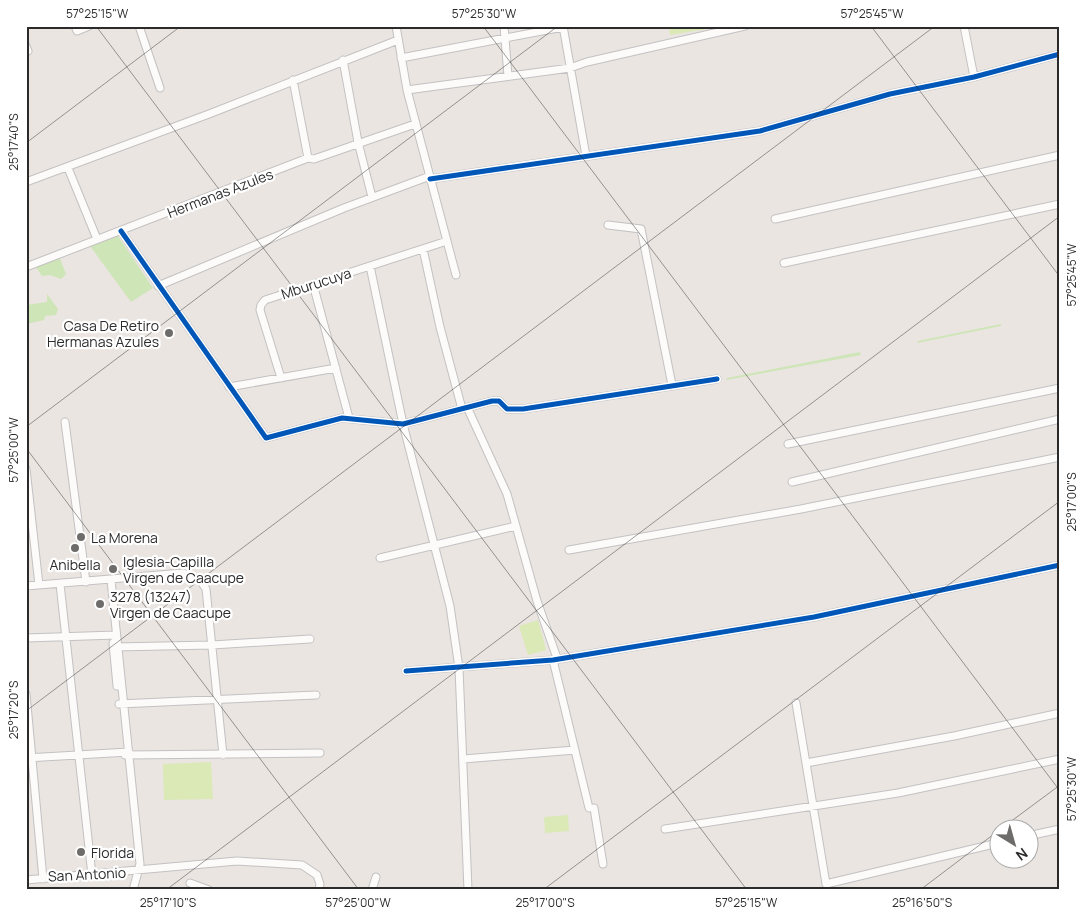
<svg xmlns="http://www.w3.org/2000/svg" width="1086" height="916" font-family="Manrope,sans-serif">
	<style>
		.green { fill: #cee5b8 }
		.pitch { fill: #dae9b6 }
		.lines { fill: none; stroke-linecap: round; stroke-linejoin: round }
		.minor-casing { stroke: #c3c1c2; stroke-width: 9 }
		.minor { stroke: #fcfbfa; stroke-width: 7 }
		.cycleway-casing { stroke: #fff; stroke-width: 8 }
		.cycleway { stroke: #0057b8; stroke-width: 5 }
		.ticks { fill: none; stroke: #2b2b2b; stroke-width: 1; stroke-opacity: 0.45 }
		.poi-dot { fill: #6e6c6a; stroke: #fff; stroke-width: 2 }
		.labels { text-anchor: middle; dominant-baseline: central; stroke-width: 4.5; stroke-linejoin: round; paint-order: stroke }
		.street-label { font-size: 14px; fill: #2b2b2b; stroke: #fff }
		.poi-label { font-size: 14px; fill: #2b2b2b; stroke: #fff; text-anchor: start }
		.neatline { fill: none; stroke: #2b2b2b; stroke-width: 2 }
		.ticks-label { font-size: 12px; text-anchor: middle; fill: #2b2b2b }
	</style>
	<rect width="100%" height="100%" fill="#eae5e0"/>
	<!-- green -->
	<path class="green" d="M118 236 153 288 131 302 90 246Z
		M59 256 66 274 61 279 50 275 42 276 35 266Z
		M47 294 58 309 56 315 45 316 44 320 26 324V305L47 302Z
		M1001 324V326L917 343 918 341Z
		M860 352 861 355 726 380 727 378Z"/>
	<!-- pitch -->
	<path class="pitch" d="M669 26H725L670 35Z
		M538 620 546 650 528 655 519 626Z
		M211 762 213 799 164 800 163 764Z
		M568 815 569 831 545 833 544 817Z"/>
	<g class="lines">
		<!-- minor casing -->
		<g class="minor-casing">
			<path id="minor" d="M75 26 77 31 89 26
				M139 26 160 88
				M396 26 407 90 456 275
				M504 26 508 76
				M563 26 586 156
				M964 26 974 77
				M26 46 28 51H26
				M401 58 563 27
				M343 60 358 142 372 197
				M293 80 308 158
				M407 90 570 68 587 62 745 26
				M68 168 97 239
				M430 179 760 131 890 94 974 77 1060 54
				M26 182 209 114 398 40
				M775 219 1060 155
				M608 225 641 229 672 385
				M121 231 266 438 342 418 403 424 492 401H499L507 409H523L717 379
				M423 249 440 327 462 409
				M784 263 1060 204
				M370 266 403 424 450 606 459 668 468 890
				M26 267 308 158 314 159 415 124
				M313 284 349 418
				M158 286 344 208 430 176
				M281 378 260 310 261 305 265 300 447 241
				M229 387 336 368
				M467 407 507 494 537 601 557 658
				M65 422 86 582
				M788 444 1060 388
				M26 469 39 585
				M792 482 1060 419
				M569 550 801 509 1060 457
				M380 558 516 526
				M111 580 140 864 133 890
				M60 584 92 875
				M26 586 183 573 200 580 206 589 223 755
				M26 638 116 635
				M117 639 113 643 117 686
				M115 647 212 645 310 639
				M553 660 589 808
				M406 671 553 660 814 617 1060 565
				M26 694 43 879
				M796 703 826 884 998 843
				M119 704 316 695
				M125 755 320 753
				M26 758 129 752
				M463 759 575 750
				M806 763 954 736 1060 713
				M594 808 603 864
				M665 829 898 793 1060 759
				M1028 836 1060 829
				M26 880 237 861 302 865 317 875 320 884 319 890
				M190 883 209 890
				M372 890 376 877"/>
		</g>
		<!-- minor -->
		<use href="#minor" class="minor"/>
		<!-- cycleway casing -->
		<g class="cycleway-casing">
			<path id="cycleway" d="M430 179 760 131 890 94 974 77 1060 54
				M121 231 266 438 342 418 403 424 492 401H499L507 409H523L717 379
				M406 671 553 660 814 617 1060 565"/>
		</g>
		<!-- cycleway -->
		<use href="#cycleway" class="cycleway"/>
	</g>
	<!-- ticks -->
	<path class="ticks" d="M96 26 747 890M483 26 1060 791M871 26 1060 277M26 143 181 26M26 427 558 26M26 448 359 890M26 711 935 26M1002 828 1060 785M166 890 1060 216M543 890 1060 501M920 890 998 831"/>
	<!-- markers -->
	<g class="poi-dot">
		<circle cx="169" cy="333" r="5"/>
		<circle cx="81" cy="537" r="5"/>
		<circle cx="75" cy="548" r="5"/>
		<circle cx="113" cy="569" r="5"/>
		<circle cx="100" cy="604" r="5"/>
		<circle cx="81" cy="852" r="5"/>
	</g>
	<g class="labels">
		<!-- street labels -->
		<g class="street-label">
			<text transform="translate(220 193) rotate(-21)">Hermanas Azules</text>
			<text transform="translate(316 283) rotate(-18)">Mburucuya</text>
			<text transform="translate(87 874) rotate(-3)">San Antonio</text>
		</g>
		<!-- poi labels -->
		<g class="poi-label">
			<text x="159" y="325" text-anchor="end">Casa De Retiro<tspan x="159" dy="16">Hermanas Azules</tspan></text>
			<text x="91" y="537">La Morena</text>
			<text x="123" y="561">Iglesia-Capilla<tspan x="123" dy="16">Virgen de Caacupe</tspan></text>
			<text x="75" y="564" text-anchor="middle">Anibella</text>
			<text x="110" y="596">3278 (13247)<tspan x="110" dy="16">Virgen de Caacupe</tspan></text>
			<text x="91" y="852">Florida</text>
		</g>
	</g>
	<!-- border -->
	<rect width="1086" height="916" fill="none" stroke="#ffffff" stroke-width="55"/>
	<!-- north arrow -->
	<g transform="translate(1014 844) rotate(143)"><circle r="24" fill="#ffffff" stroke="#aaaaaa"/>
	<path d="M0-4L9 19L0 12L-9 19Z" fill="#6e6c6a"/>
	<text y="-8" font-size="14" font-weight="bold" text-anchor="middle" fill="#2b2b2b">N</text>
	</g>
	<rect x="28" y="28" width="1030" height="860" class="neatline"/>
	<g class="ticks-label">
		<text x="97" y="18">57°25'15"W</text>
		<text x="484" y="18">57°25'30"W</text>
		<text x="872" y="18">57°25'45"W</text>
		<text transform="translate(14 142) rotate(-90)" y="4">25°17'40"S</text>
		<text transform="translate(1072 275) rotate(-90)" y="4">57°25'45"W</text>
		<text transform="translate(14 450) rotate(-90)" y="4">57°25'00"W</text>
		<text transform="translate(1072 502) rotate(-90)" y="4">25°17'00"S</text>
		<text transform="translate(14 710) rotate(-90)" y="4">25°17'20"S</text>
		<text transform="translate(1072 789) rotate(-90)" y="4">57°25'30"W</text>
		<text x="168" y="907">25°17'10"S</text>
		<text x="358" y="907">57°25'00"W</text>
		<text x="545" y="907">25°17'00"S</text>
		<text x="746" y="907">57°25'15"W</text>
		<text x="922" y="907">25°16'50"S</text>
	</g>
</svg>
